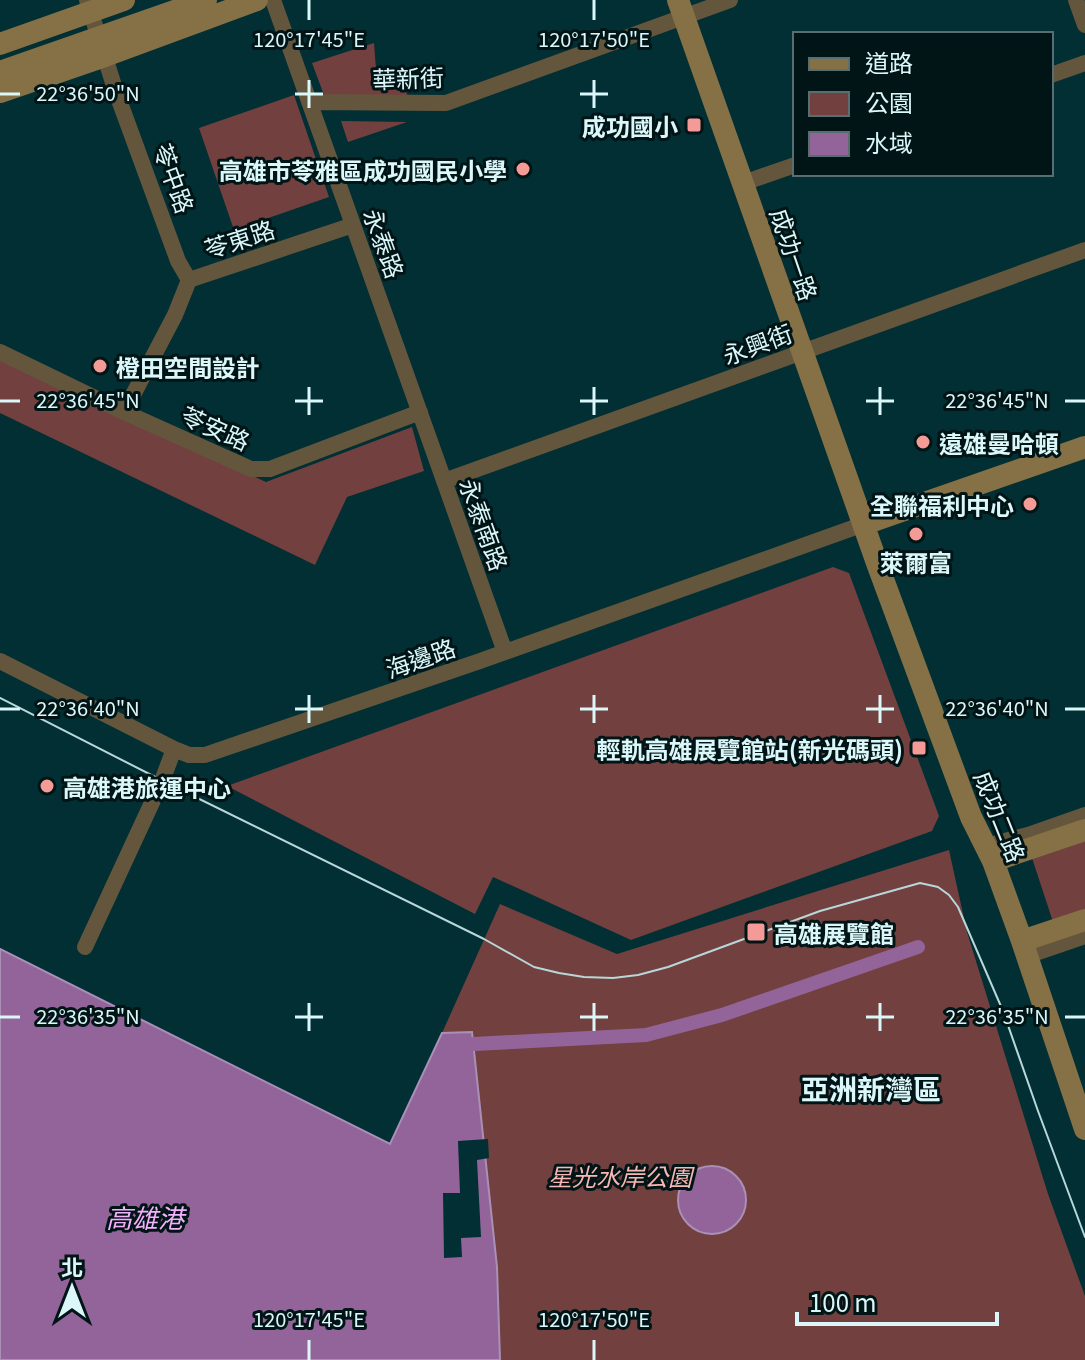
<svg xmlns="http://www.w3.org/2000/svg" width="1085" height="1360" font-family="Georgia,'Noto Sans TC',serif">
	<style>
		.green { fill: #72403e }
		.water { fill: #936499; stroke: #a990b6; stroke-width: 2 }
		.pier { fill: #012f33 }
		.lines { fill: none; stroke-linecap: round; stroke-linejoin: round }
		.canal { stroke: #936499; stroke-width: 14 }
		.street { stroke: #64563d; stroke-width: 16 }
		.secondary { stroke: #867045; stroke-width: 22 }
		.tram { stroke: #b8d7d9; stroke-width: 2 }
		.ticks { fill: none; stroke: #dbf7f9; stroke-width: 3 }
		.poi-dot { fill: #f59b97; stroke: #011517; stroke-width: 3 }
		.labels { text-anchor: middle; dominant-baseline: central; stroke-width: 6; stroke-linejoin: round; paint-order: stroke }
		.street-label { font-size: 24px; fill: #dbf7f9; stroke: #011517 }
		.poi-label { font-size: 24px; font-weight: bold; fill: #dbf7f9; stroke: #011517; text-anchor: end }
		.park-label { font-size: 24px; font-style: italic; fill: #f8b7b3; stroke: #011517 }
		.water-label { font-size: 26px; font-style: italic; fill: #f3b0fc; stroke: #011517 }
		.quarter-label { font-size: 28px; font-weight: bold; fill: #dbf7f9; stroke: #011517 }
		.ticks-label { font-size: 20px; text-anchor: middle; fill: #dbf7f9; stroke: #011517; stroke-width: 6; stroke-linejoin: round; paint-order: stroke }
	</style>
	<rect width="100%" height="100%" fill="#012f33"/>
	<!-- green -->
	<path class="green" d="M374 43 376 69 396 72 408 96 324 95 312 63Z
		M294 95 329 197 234 230 199 128Z
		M341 121 407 122 348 142Z
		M0 359 266 482 412 427 424 471 347 497 315 565 0 413Z
		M833 567 849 573 939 816 932 831 631 940 493 877 475 914 227 786Z
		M1085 839V911L1053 922 1032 858Z
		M949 850 967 932 1048 1194 1085 1296V1360H500L472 1033H442L500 904 617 954Z"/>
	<!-- water -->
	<path class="water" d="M0 949 390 1144 442 1033 472 1032 497 1267 500 1360H0Z
		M678 1200a34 34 0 1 1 68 0a34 34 0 1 1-68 0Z"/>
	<!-- pier -->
	<path class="pier" d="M488 1139 489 1158 477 1160 481 1237 461 1238 462 1257 444 1258 443 1193H460L458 1141Z"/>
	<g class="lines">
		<!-- canal -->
		<path class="canal" d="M474 1044 646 1035 722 1015 918 947"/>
		<!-- street -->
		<path class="street" d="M87 0 115 89 178 261 189 280
			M273 0 505 652
			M1076 0 1085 25
			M1051 75 1085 63
			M309 102 446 103 730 0
			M743 183 795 165
			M0 352 124 412 251 469H270L420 412
			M124 412 175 315 189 280 353 225
			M444 481 1085 250
			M0 661 174 749 189 755H205L480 661 864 524
			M986 846 1028 835 1085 815
			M85 947 162 781 174 749
			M1027 956 1085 936"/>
		<!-- secondary -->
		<path class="secondary" d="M678 0 877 563 971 817 993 861 1022 941 1085 1129
			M0 44 124 0
			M0 72 206 0
			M0 92 105 56 257 0
			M864 524 1085 447
			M993 861 1085 830
			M1022 941 1085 920"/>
		<!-- tram -->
		<path class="tram" d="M0 698 175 787 484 939 534 967 559 973 584 977 613 978 638 975 668 967 820 911 920 883 938 887 949 895 958 907 1003 1011 1038 1111 1085 1237"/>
	</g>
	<!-- ticks -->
	<path class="ticks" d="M309 0V20M594 0V20M309 80V108M594 80V108M0 94H20M295 94H323M580 94H608M309 387V415M594 387V415M880 387V415M0 401H20M295 401H323M580 401H608M866 401H894M1065 401H1085M309 695V723M594 695V723M880 695V723M0 709H20M295 709H323M580 709H608M866 709H894M1065 709H1085M309 1003V1031M594 1003V1031M880 1003V1031M0 1017H20M295 1017H323M580 1017H608M866 1017H894M1065 1017H1085M309 1340V1360M594 1340V1360"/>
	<!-- markers -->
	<g class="poi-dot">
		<rect x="686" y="117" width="16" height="16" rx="4"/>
		<circle cx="523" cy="169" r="8"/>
		<circle cx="100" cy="366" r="8"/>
		<circle cx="923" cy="442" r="8"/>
		<circle cx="1030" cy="504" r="8"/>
		<circle cx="916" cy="534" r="8"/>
		<rect x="911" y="740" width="16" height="16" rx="4"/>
		<circle cx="47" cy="786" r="8"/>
		<rect x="746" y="922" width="20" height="20" rx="4"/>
	</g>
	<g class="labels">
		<!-- street labels -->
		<g class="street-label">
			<text transform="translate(408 77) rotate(-2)">華新街</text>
			<text transform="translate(175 178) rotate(70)">苓中路</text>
			<text transform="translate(239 238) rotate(-18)">苓東路</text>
			<text transform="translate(385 243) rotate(70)">永泰路</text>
			<text transform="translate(795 254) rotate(71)">成功一路</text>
			<text transform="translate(757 343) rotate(-20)">永興街</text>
			<text transform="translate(216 427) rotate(24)">苓安路</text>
			<text transform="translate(485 524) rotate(70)">永泰南路</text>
			<text transform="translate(420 657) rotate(-19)">海邊路</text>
			<text transform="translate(1001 816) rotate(68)">成功二路</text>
		</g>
		<!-- poi labels -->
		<g class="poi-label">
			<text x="678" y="125">成功國小</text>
			<text x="507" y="169">高雄市苓雅區成功國民小學</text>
			<text x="116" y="366" text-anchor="start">橙田空間設計</text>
			<text x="939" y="442" text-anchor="start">遠雄曼哈頓</text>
			<text x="1014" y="504">全聯福利中心</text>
			<text x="916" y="561" text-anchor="middle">萊爾富</text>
			<text x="903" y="748">輕軌高雄展覽館站(新光碼頭)</text>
			<text x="63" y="786" text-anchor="start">高雄港旅運中心</text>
			<text x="774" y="932" text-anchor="start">高雄展覽館</text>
		</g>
		<!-- park labels -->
		<g class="park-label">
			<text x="620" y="1175">星光水岸公園</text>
		</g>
		<!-- water labels -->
		<g class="water-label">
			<text x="145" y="1216">高雄港</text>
		</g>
		<!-- quarter labels -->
		<g class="quarter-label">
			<text x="871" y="1088">亞洲新灣區</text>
		</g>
	</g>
	<g class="ticks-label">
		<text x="309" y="47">120°17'45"E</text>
		<text x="594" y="47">120°17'50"E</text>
		<text x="88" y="101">22°36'50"N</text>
		<text x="88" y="408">22°36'45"N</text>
		<text x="997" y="408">22°36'45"N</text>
		<text x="88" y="716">22°36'40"N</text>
		<text x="997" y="716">22°36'40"N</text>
		<text x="88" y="1024">22°36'35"N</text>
		<text x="997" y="1024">22°36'35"N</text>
		<text x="309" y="1327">120°17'45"E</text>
		<text x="594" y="1327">120°17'50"E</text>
	</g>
	<!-- legend -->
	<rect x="793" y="32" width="260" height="144" fill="#011517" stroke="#586f71" stroke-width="2"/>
	<rect x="809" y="58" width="40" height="12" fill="#867045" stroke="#586f71" stroke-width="2"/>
	<text x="865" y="72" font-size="24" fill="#dbf7f9">道路</text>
	<rect x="809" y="92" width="40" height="24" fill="#72403e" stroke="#586f71" stroke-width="2"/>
	<text x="865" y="112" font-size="24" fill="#dbf7f9">公園</text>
	<rect x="809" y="132" width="40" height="24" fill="#936499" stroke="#586f71" stroke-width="2"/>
	<text x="865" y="152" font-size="24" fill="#dbf7f9">水域</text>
	<!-- north arrow -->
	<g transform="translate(72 1288)" stroke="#011517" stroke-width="6" paint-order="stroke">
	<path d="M0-6L14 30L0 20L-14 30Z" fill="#dbf7f9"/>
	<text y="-12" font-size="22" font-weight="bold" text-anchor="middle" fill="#dbf7f9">北</text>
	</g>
	<!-- scale -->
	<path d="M797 1312v12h200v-12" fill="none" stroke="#dbf7f9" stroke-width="4"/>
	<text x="809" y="1312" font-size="24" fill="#dbf7f9" stroke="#011517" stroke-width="6" paint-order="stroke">100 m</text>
</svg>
